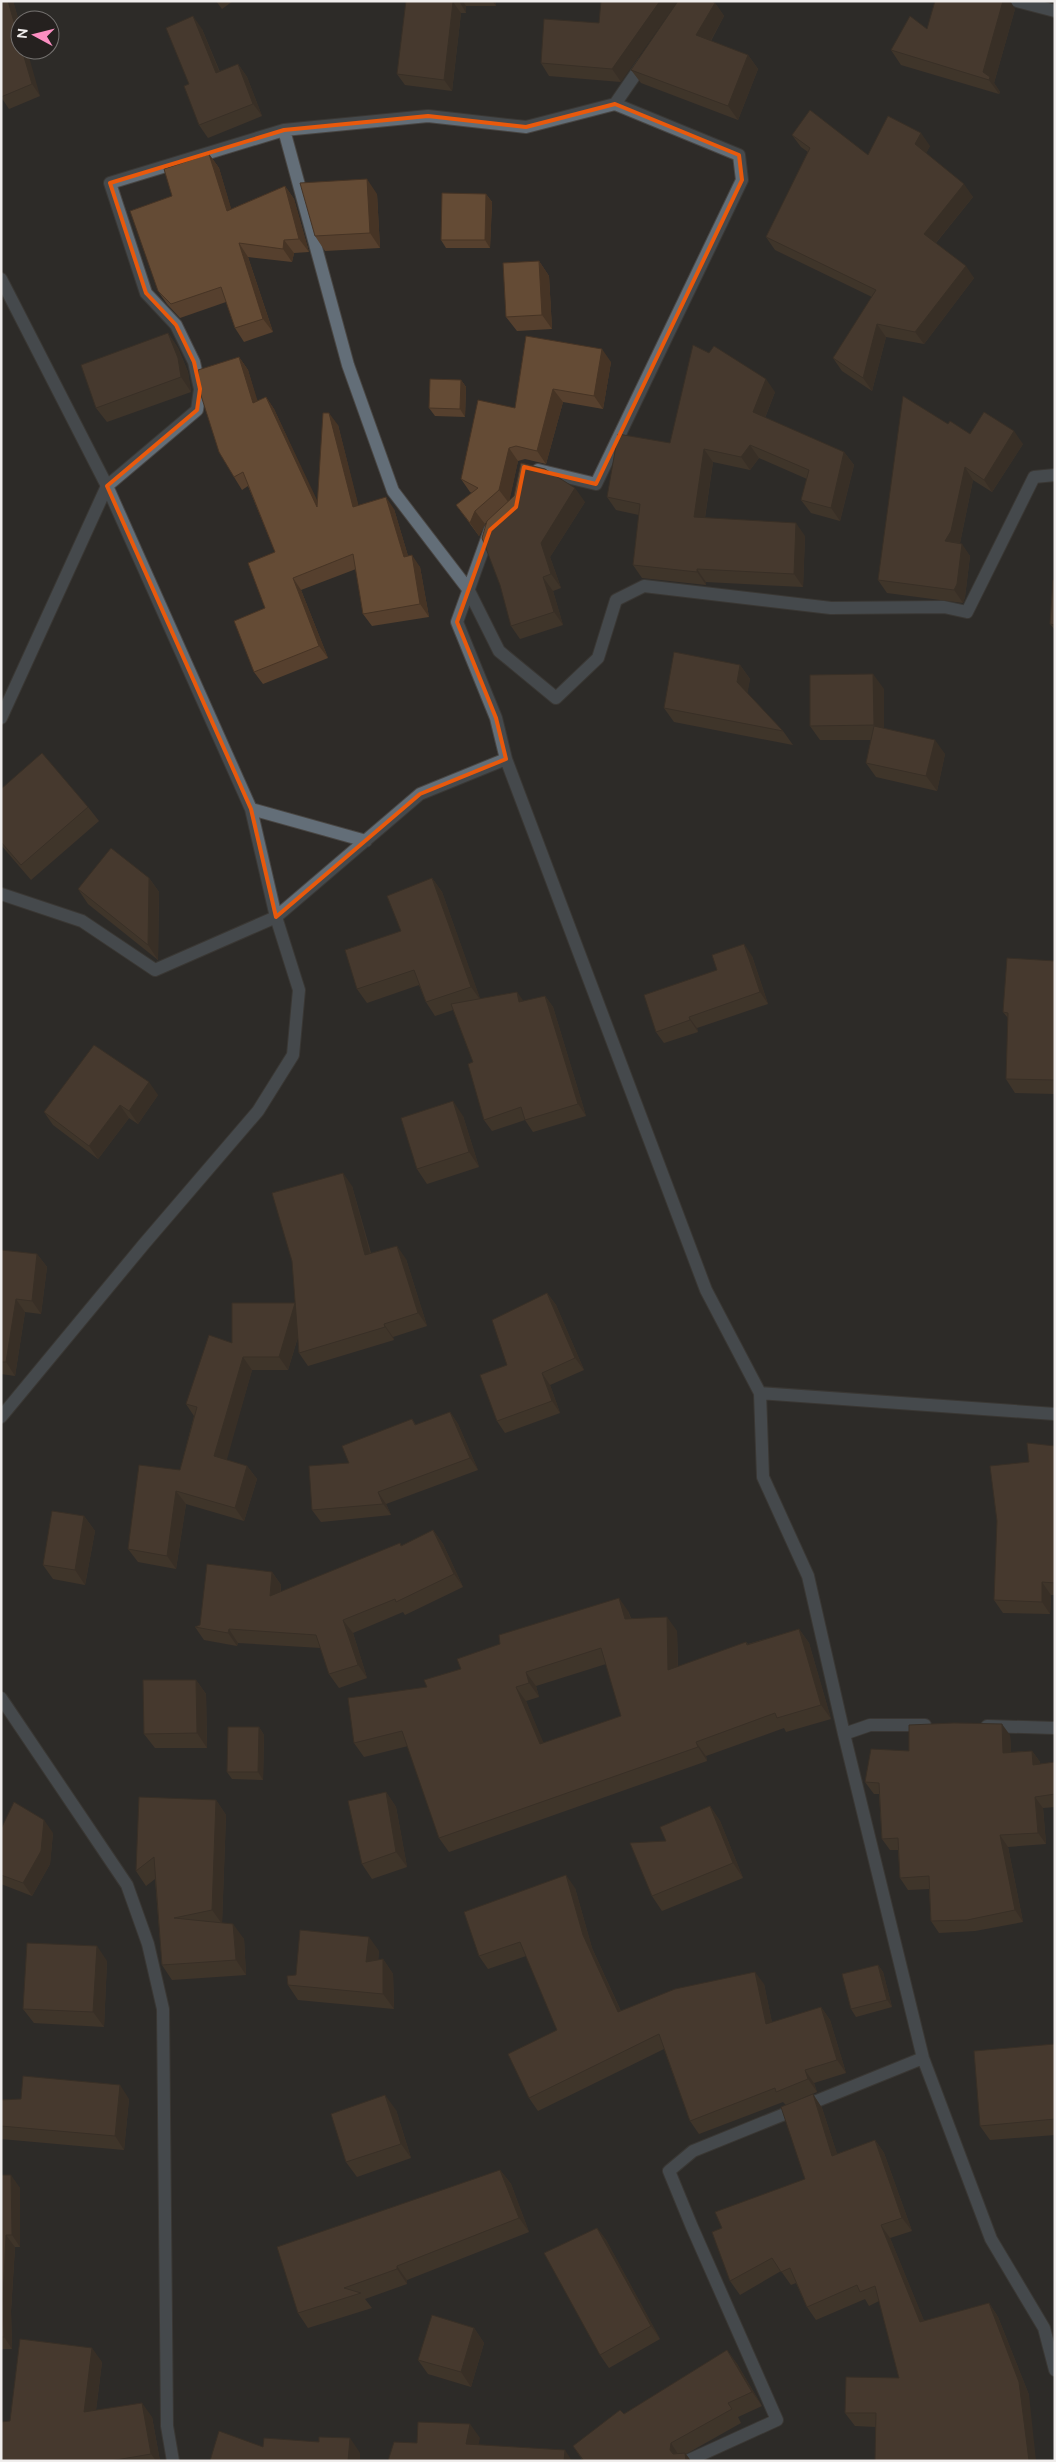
<svg xmlns="http://www.w3.org/2000/svg" width="1056" height="2462" font-family="Ubuntu,sans-serif">
	<style>
		.lines { fill: none; stroke-linecap: round; stroke-linejoin: round }
		.minor-casing { stroke: #494643; stroke-width: 14 }
		.minor { stroke: #636e78; stroke-width: 12 }
		.wall { fill: #56402e; fill-rule: evenodd }
		.shaded-wall { fill: #463425 }
		.building { fill: #644b35; stroke: #463425; fill-rule: evenodd }
		.marked { fill: none; stroke: #e8590c; stroke-width: 4; stroke-linejoin: round }
	</style>
	<rect width="100%" height="100%" fill="#2e2b28"/>
	<g class="lines">
		<!-- minor casing -->
		<g class="minor-casing">
			<path id="minor" d="M1017 1 1055 11
				M615 104 644 62
				M284 130 348 365 393 491 468 589 499 651 556 698 598 658 616 600 644 586 831 608 944 607 967 612 1034 477 1055 475
				M1 279 107 486 251 809 276 917 299 990 293 1055 258 1111 144 1244 1 1417
				M1 718 107 486 197 410 200 389 194 362 176 325 146 293 110 183 284 130 428 116 526 127 615 104 739 155 742 180 596 484 538 470
				M506 759 706 1290 760 1393 763 1477 808 1576 844 1734 923 2058 991 2239 1044 2328 1055 2370
				M251 809 366 841
				M1 894 82 921 155 970 276 917 420 794 506 759 496 718 457 622 490 530
				M760 1393 1055 1414
				M1 1698 127 1885 148 1944 163 2009 167 2426 173 2461
				M987 1726 1055 1728
				M844 1734 870 1725H925
				M687 2461 777 2420 692 2227 669 2171 693 2151 923 2058"/>
		</g>
		<!-- minor -->
		<use href="#minor" class="minor"/>
	</g>
	<!-- wall -->
	<path class="wall" d="M13 1 20 25V50L40 96 9 109 1 97Z
		M216 1H233L222 9Z
		M406 1H496V6H466V13H461L452 91 405 85 397 74Z
		M715 3 724 16 711 41 748 55 758 69 738 120 641 83 631 70Z
		M1015 9 994 83 1000 92 999 94 901 65 891 50Z
		M599 23 621 82 549 76 541 63Z
		M202 29 220 72 238 64 247 77 262 116 208 138 199 125 189 84Z
		M792 135 868 155 930 146 926 153 973 197 936 243 974 278 924 344 886 337 872 391 842 371 833 358 872 297 775 250 766 237 808 152 801 147Z
		M209 154 219 168 231 209 285 186 294 199 309 252 294 253 292 262 248 257 273 332 244 342 235 328 226 302 180 318 167 304 158 291 172 196Z
		M377 194 380 248 325 251 315 236Z
		M486 194 492 202 490 248H446L441 240Z
		M539 261 549 276 552 329 517 331 506 317Z
		M168 333 178 348 188 372 191 392 107 422 96 408Z
		M526 336 611 362 603 409 563 402 546 464 525 459 518 461 509 501 585 502 550 557 561 588 553 591 563 625 520 639 511 626 487 521 485 524 479 536 456 505 472 493 470 492 461 479 515 408Z
		M239 357 248 370 257 401 266 397 274 409 317 502 338 425 358 505 394 509 408 556 420 567 429 617 372 626 363 614 356 569 301 590 328 658 263 684 254 672 275 552 248 486 242 490 234 477Z
		M461 380 466 387 465 417 435 416 429 408Z
		M775 392 765 418 844 452 854 465 840 521 811 513 801 500 807 479 759 458 750 470 713 462 705 518 805 536 803 587 706 582V585L642 578 633 565 639 515 616 510 607 497 670 443Z
		M948 424 970 434 1023 444 992 492 973 480 960 543 970 556 965 597 963 603 887 593 878 580Z
		M1055 580V630L1050 624Z
		M740 665 750 679 747 693 783 731 793 745 674 722 664 708Z
		M884 689V728L945 754 937 791 876 777 866 763 871 740H820L810 726Z
		M1 789 88 807 99 821 31 880 1 845Z
		M149 878 159 892 158 960 88 904 78 889Z
		M432 878 442 892 480 999 524 1001 545 996 553 1007 586 1116 533 1132 525 1120 492 1131 484 1120 473 1062 453 1010 435 1016 426 1002 419 985 367 1003 357 989 401 931Z
		M752 956 768 1004 697 1028 698 1032 664 1043 656 1032 717 970Z
		M1055 961V1094L1015 1093 1006 1079 1008 1018 1003 1012Z
		M158 1095 138 1124 129 1118 98 1159 53 1125 44 1112Z
		M463 1116 479 1167 427 1184 417 1169Z
		M352 1186 371 1253 406 1259 427 1326 393 1337 394 1340 308 1366 299 1353 298 1337 288 1370H252L226 1460 247 1466 257 1479 244 1521 186 1504 176 1569 138 1562 128 1549 180 1470 194 1416 186 1404 232 1343 295 1303Z
		M1 1250 37 1254 47 1267 41 1314 25 1312 15 1376 1 1374Z
		M547 1293 556 1305 584 1370 550 1385 560 1413 505 1433 497 1421 507 1365Z
		M450 1412 458 1424 478 1470 386 1504 391 1515 321 1522 312 1510 349 1463 412 1419 416 1425Z
		M1055 1446V1595H1051L1050 1614 1003 1613 994 1600 1029 1462Z
		M84 1516 95 1531 85 1585 53 1579 43 1565Z
		M433 1530 443 1544 463 1587 405 1615 403 1612 353 1633 367 1678 339 1688 329 1674 321 1648 238 1643 237 1646 204 1640 195 1627 200 1625 272 1572 281 1585V1592L400 1543 402 1546Z
		M628 1611 631 1618 677 1631 678 1667 746 1642 748 1644 799 1629 809 1643 831 1719 786 1732 784 1728 706 1756 707 1761 449 1852 439 1838 408 1746 364 1757 354 1743 427 1687 461 1669ZM606 1664 621 1716 543 1743 526 1701 539 1697 536 1686Z
		M196 1680 206 1694 207 1748H155L144 1734Z
		M259 1727 264 1735 263 1780 232 1779 227 1772Z
		M1010 1735 1011 1752 1032 1751 1040 1762V1764L1055 1762V1807L1043 1808 1046 1844 1008 1847 1023 1922 975 1931 939 1933 931 1921 929 1889 908 1890 900 1878 898 1850H890L882 1839 879 1794H874L865 1782 909 1751Z
		M386 1792 396 1807 407 1867 372 1879 362 1864Z
		M216 1800 226 1815 222 1923 244 1939 246 1975 172 1980 162 1965 155 1879 146 1886 136 1871Z
		M710 1806 720 1821 743 1878 662 1911 652 1896 666 1841Z
		M1 1829 53 1833 50 1864 32 1896 1 1884Z
		M575 1888 592 1948 621 2011 764 1984 772 2023 821 2007 830 2020 846 2073 814 2083 817 2092 786 2105 783 2102 699 2134 690 2121 664 2049 538 2111 529 2098 557 2030 526 1956 488 1969 479 1956Z
		M379 1951 378 1960 383 1959 393 1974 394 2009 298 2000 288 1985 296 1975Z
		M107 1961 104 2027 34 2023 23 2009Z
		M878 1965 883 1972 892 2007 856 2017 851 2009Z
		M1055 2044V2135L990 2140 980 2126Z
		M813 2094 822 2108 837 2154 875 2140 884 2153 912 2231 890 2238 924 2321 989 2303 998 2317 1029 2395 876 2427 855 2426 845 2413 899 2378 879 2301 869 2306 865 2299 816 2320 807 2307 796 2283 791 2285 781 2271 740 2295 730 2281 722 2228 805 2179Z
		M21 2099H129L124 2150 1 2139V2100Z
		M396 2110 411 2158 357 2177 346 2162Z
		M500 2170 511 2184 529 2232 407 2280V2284L365 2299 372 2308 308 2328 298 2313Z
		M1 2175 20 2188V2247H15L11 2311 12 2349H1Z
		M597 2228 606 2240 660 2339 609 2368 600 2355Z
		M474 2328 484 2343 471 2387 428 2374 418 2360Z
		M727 2350 737 2364 762 2406 738 2417 741 2423 686 2454 691 2461H583L573 2446 624 2414Z
		M102 2362 96 2410 152 2417 160 2461H1L10 2421Z"/>
	<!-- shaded-wall -->
	<path class="shaded-wall" d="M8 1H13L20 25V43Z
		M459 1H463L466 6V13Z
		M492 1H496V6Z
		M660 1H678L621 82 612 69Z
		M1003 1H1010L1015 9 994 83 1000 92 999 94 983 72Z
		M453 2 461 13 452 91 444 80Z
		M715 3 724 16 706 49 696 35Z
		M193 16 202 29 225 86 216 73Z
		M22 50H27L40 96 32 84Z
		M748 55 758 69 738 120 728 106Z
		M238 64 247 77 262 116 253 104Z
		M921 133 930 146 924 157 915 144Z
		M209 154 219 168 236 225 227 211Z
		M367 179 377 194 380 248 370 233Z
		M964 184 973 197 933 246 924 234Z
		M285 186 294 199 309 252 299 239Z
		M486 194 492 202 490 248 485 240Z
		M284 240 294 253 292 262 283 249Z
		M239 243 248 257 273 332 263 319Z
		M539 261 549 276 552 329 542 315Z
		M966 266 974 278 924 344 915 332Z
		M877 324 886 337 872 391 863 378Z
		M168 333 178 348 188 372 191 392 181 377Z
		M602 349 611 362 603 409 594 396Z
		M239 357 248 370 262 415 253 403Z
		M766 379 775 392 762 425 753 412Z
		M461 380 466 387 465 417 460 409Z
		M553 389 563 402 546 464 537 451Z
		M266 397 274 409 326 519 317 507Z
		M329 413 338 425 362 519 353 507Z
		M1014 431 1023 444 992 492 984 480Z
		M750 445 759 458 750 470 741 457Z
		M509 448 518 461 509 503 499 490Z
		M704 449 713 462 703 530 694 517Z
		M844 452 854 465 840 521 831 508Z
		M965 467 973 480 960 543 945 541Z
		M575 488 585 502 550 557 561 588 551 574 541 543Z
		M386 497 394 509 412 569 404 557Z
		M475 511 485 524 479 536 470 523Z
		M796 523 805 536 803 587 794 574Z
		M962 544 970 556 965 597 963 603 954 590Z
		M412 555 420 567 429 617 420 604Z
		M697 569 706 582V585L697 572Z
		M543 577 553 591 563 625 554 612Z
		M293 578 301 590 328 658 319 646Z
		M740 665 750 679 747 696 737 682Z
		M873 674 884 689V740L874 725Z
		M935 740 945 754 937 791 926 776Z
		M149 878 159 892 158 960 148 945Z
		M432 878 442 892 481 1001 471 987Z
		M744 944 752 956 768 1004 760 992Z
		M517 992 525 1003 519 1002Z
		M545 996 553 1007 586 1116 578 1104Z
		M689 1017 697 1028 698 1032 690 1020Z
		M149 1082 158 1095 138 1124 129 1111Z
		M453 1101 463 1116 479 1167 469 1152Z
		M120 1105 129 1118 98 1159 89 1146Z
		M343 1173 352 1186 374 1268 365 1255Z
		M397 1246 406 1259 427 1326 418 1313Z
		M37 1254 47 1267 41 1314 32 1301Z
		M547 1293 556 1305 584 1370 575 1358Z
		M16 1299 25 1312 15 1376 6 1362Z
		M295 1303 304 1316 288 1370 279 1357Z
		M384 1324 393 1337 394 1340 385 1327Z
		M243 1357 252 1370 224 1470 214 1456Z
		M542 1373 550 1385 560 1413 552 1401Z
		M450 1412 458 1424 478 1470 470 1458Z
		M247 1466 257 1479 244 1521 235 1508Z
		M176 1491 186 1504 176 1569 167 1556Z
		M378 1492 386 1504 391 1515 383 1504Z
		M84 1516 95 1531 85 1585 75 1570Z
		M433 1530 443 1544 463 1587 454 1574Z
		M272 1572 281 1585 279 1610 270 1596Z
		M1042 1582 1051 1595 1050 1614 1042 1602Z
		M619 1598 628 1611 635 1632 625 1619Z
		M667 1617 677 1631 678 1684 668 1670Z
		M343 1620 353 1633 367 1678 358 1665Z
		M229 1629 238 1643 237 1646 228 1633Z
		M799 1629 809 1643 831 1719 821 1705Z
		M526 1672 536 1686 539 1697 529 1683Z
		M196 1680 206 1694 207 1748 197 1733Z
		M516 1687 526 1701 550 1758 540 1744Z
		M1002 1724 1010 1735 1012 1764 1003 1753Z
		M259 1727 264 1735 263 1780 258 1772Z
		M696 1742 706 1756 707 1761 698 1747Z
		M1032 1751 1040 1762 1041 1776 1033 1765Z
		M386 1792 396 1807 407 1867 396 1852Z
		M1035 1797 1043 1808 1046 1844 1038 1833Z
		M216 1800 226 1815 222 1924 212 1910Z
		M710 1806 720 1821 743 1878 733 1863Z
		M44 1820 53 1833 50 1864 32 1896 23 1883Z
		M1000 1835 1008 1847 1023 1922 1015 1910Z
		M566 1875 575 1888 592 1948 627 2025 618 2012 583 1935Z
		M233 1924 244 1939 246 1975 236 1960Z
		M369 1937 379 1951 377 1977 366 1962Z
		M97 1946 107 1961 104 2027 93 2012Z
		M383 1959 393 1974 394 2009 383 1994Z
		M878 1965 883 1972 892 2007 887 2000Z
		M755 1972 764 1984 775 2037 766 2024Z
		M821 2007 830 2020 846 2073 837 2060Z
		M805 2070 814 2083 817 2092 808 2079Z
		M120 2085 129 2099 124 2150 115 2136Z
		M813 2094 822 2108 842 2169 832 2156Z
		M385 2095 396 2110 411 2158 401 2144Z
		M875 2140 884 2153 912 2231 902 2218Z
		M500 2170 511 2184 529 2232 519 2218Z
		M11 2175 20 2188V2247L12 2235Z
		M881 2225 890 2238 930 2335 920 2322Z
		M597 2228 606 2240 660 2339 651 2326Z
		M6 2235 15 2247 11 2311 12 2349 4 2337 3 2299Z
		M397 2266 407 2280V2284L397 2269Z
		M989 2303 998 2317 1029 2395 1036 2461H1029Z
		M474 2328 484 2343 471 2387 461 2372Z
		M92 2348 102 2362 94 2426 84 2412Z
		M727 2350 737 2364 762 2406 752 2392Z
		M142 2403 152 2417 160 2461H156L151 2454Z
		M470 2424 480 2438 476 2457 466 2444Z
		M350 2438 360 2453V2461H348Z
		M671 2443 680 2457V2461L670 2450Z
		M565 2450 572 2461H564Z
		M685 2453 691 2461H686Z"/>
	<!-- building -->
	<path class="building" d="M1 1H8L20 43V50H22L32 84 1 97Z
		M406 1H459V2H453L444 80 397 74Z
		M601 1H660L612 69 541 63 544 19 599 23Z
		M678 1H712L715 3 696 35 748 55 728 106 631 70Z
		M935 1H1003L983 72 990 77 989 80 891 50 910 16 927 29Z
		M193 16 216 73 238 64 253 104 199 125 184 86 189 84 166 28Z
		M810 110 868 155 888 116 921 133 915 144 964 184 924 234 966 266 915 332 877 324 863 378 833 358 876 290 766 237 810 148 792 135Z
		M209 154 227 211 285 186 299 239 284 240 283 249 239 243 263 319 235 328 221 287 171 304 158 291 130 211 172 196 164 169Z
		M367 179 370 233 315 236 300 183Z
		M442 193 486 194 485 240H441Z
		M539 261 542 315 506 317 503 263Z
		M168 333 178 358 181 377 96 408 81 365Z
		M526 336 602 349 594 396 553 389 537 451 516 446 509 448 499 490 475 511 470 523 456 505 478 488 461 479 478 400 515 408Z
		M693 345 709 353 714 346 766 379 753 412 844 452 831 508 801 500 809 470 750 445 741 457 704 449 694 517 796 523 794 574 697 569V572L633 565 640 504 607 497 618 434 670 443Z
		M239 357 253 403 266 397 317 507 323 413H329L353 507 386 497 404 557 412 555 420 604 363 614 353 554 293 578 319 646 254 672 234 621 265 608 248 563 275 552 243 472 234 477 219 452 198 386V370Z
		M430 379 461 380 460 409 429 408Z
		M903 396 948 424 950 421 970 434 984 412 1014 431 984 480 965 467 951 531 945 541 962 544 957 584 954 590 878 580Z
		M521 463 545 469 575 488 541 543 551 574 543 577 554 612 511 626 500 585 482 538 487 521 514 496Z
		M1053 580H1055V625L1050 624Z
		M674 652 740 665 737 682 783 731 664 708Z
		M873 674 874 725 810 726V675Z
		M874 726 935 740 926 776 866 763Z
		M42 753 88 807 21 865 1 842V789Z
		M111 848 149 878 148 945 78 889Z
		M432 878 471 987 426 1002 414 970 357 989 345 950 401 931 387 896Z
		M744 944 760 992 689 1017 690 1020 656 1032 644 995 717 970 712 955Z
		M1007 958 1055 961V1080L1006 1079 1008 1013 1003 1012Z
		M517 992 519 1002 545 996 578 1104 525 1120 521 1107 484 1120 468 1064 473 1062 451 1004Z
		M94 1045 149 1082 129 1111 120 1105 89 1146 44 1112Z
		M453 1101 469 1152 417 1169 401 1118Z
		M343 1173 365 1255 397 1246 418 1313 384 1324 385 1327 299 1353 292 1261 272 1193Z
		M1 1250 37 1254 32 1301 16 1299 6 1362H1Z
		M547 1293 575 1358 542 1373 552 1401 497 1421 480 1375 507 1365 492 1320Z
		M232 1303H295L279 1357H243L214 1456 247 1466 235 1508 176 1491 167 1556 128 1549 139 1465 180 1470 197 1407 186 1404 209 1335 232 1343Z
		M450 1412 470 1458 378 1492 383 1504 312 1510 309 1466 349 1463 342 1446 412 1419 415 1425Z
		M1027 1443 1055 1446V1583L1042 1582V1602L994 1600 997 1521 990 1466 1029 1462Z
		M52 1511 84 1516 75 1570 43 1565Z
		M433 1530 454 1574 396 1602 395 1599 343 1620 358 1665 329 1674 316 1635 229 1629 228 1633 195 1627 200 1625 207 1564 272 1572 270 1596 400 1543 401 1546Z
		M619 1598 625 1619 667 1617 668 1670 746 1642 747 1645 799 1629 821 1705 777 1718 775 1713 696 1742 698 1747 439 1838 402 1731 354 1743 348 1698 427 1687 424 1680 461 1669 457 1659 500 1644 499 1635ZM601 1648 621 1716 540 1744 516 1687 529 1683 526 1672Z
		M143 1680H196L197 1733 144 1734Z
		M954 1723 1002 1724 1003 1753 1032 1751 1033 1765 1055 1762V1794L1035 1797 1038 1833 1000 1835 1015 1910 967 1920 931 1921 929 1876 900 1878 898 1838 882 1839 879 1783 865 1782 871 1749 909 1751V1725Z
		M228 1727H259L258 1772H227Z
		M386 1792 396 1852 362 1864 348 1801Z
		M139 1797 216 1800 212 1910 174 1918 233 1924 236 1960 162 1965 154 1857 136 1871Z
		M14 1802 44 1820 41 1851 23 1883 1 1875V1829Z
		M710 1806 733 1863 652 1896 630 1843 666 1841 660 1827Z
		M566 1875 583 1935 618 2012 675 1989 755 1972 766 2024 821 2007 837 2060 805 2070 808 2079 776 2092 775 2088 690 2121 659 2034 529 2098 508 2054 557 2030 520 1942 479 1956 464 1912Z
		M300 1930 369 1937 366 1962 383 1959V1994L288 1985 287 1976 296 1975Z
		M27 1943 97 1946 93 2012 23 2009Z
		M878 1965 887 2000 851 2009 842 1974Z
		M1055 2044V2119L980 2126 974 2051Z
		M23 2076 120 2085 115 2136 1 2126V2100L21 2099Z
		M813 2094 832 2156 875 2140 902 2218 881 2225 920 2322 989 2303 1019 2382 1029 2461H875L876 2413H845L846 2377 899 2378 875 2286 860 2292 857 2285 807 2307 790 2268 781 2272 772 2258 730 2281 712 2232 722 2228 715 2212 805 2179 781 2107Z
		M385 2095 401 2144 346 2162 331 2114Z
		M500 2170 519 2218 397 2266V2269L344 2288 361 2293 298 2313 277 2247Z
		M1 2175H11L12 2235H6L3 2299 4 2337H1Z
		M597 2228 651 2326 600 2355 544 2253Z
		M432 2315 474 2328 461 2372 418 2360Z
		M20 2339 92 2348 84 2412 142 2403 151 2454 110 2461H1V2422L10 2421Z
		M727 2350 752 2392 728 2403 732 2409 671 2443 670 2450 673 2454 685 2453 686 2461H584L573 2446 620 2410 624 2414Z
		M418 2422 470 2424 466 2444 565 2450 564 2461H388L394 2442 417 2443Z
		M219 2431 263 2447 264 2438 319 2442V2437L350 2438 348 2461H210Z"/>
	<!-- marked area -->
	<path d="M0 0H1056V2462H0ZM615 104 739 155 742 180 596 484 524 467 516 507 490 530 457 622 496 718 506 759 420 794 276 917 251 809 107 486 197 410 200 389 194 362 176 325 146 293 110 183 284 130 428 116 526 127Z" fill="#2e2b28" fill-opacity=".55" fill-rule="evenodd"/>
	<path class="marked" d="M615 104 739 155 742 180 596 484 524 467 516 507 490 530 457 622 496 718 506 759 420 794 276 917 251 809 107 486 197 410 200 389 194 362 176 325 146 293 110 183 284 130 428 116 526 127Z"/>
	<!-- border -->
	<rect width="1056" height="2462" fill="none" stroke="#f0edec" stroke-width="5"/>
	<!-- north arrow -->
	<g transform="translate(35 35) rotate(277)"><circle r="24" fill="#25211f" stroke="#767371"/>
	<path d="M0-4L9 19L0 12L-9 19Z" fill="#fc8fc2"/>
	<text y="-8" font-size="14" font-weight="bold" text-anchor="middle" fill="#f0edec">N</text>
	</g>
</svg>
